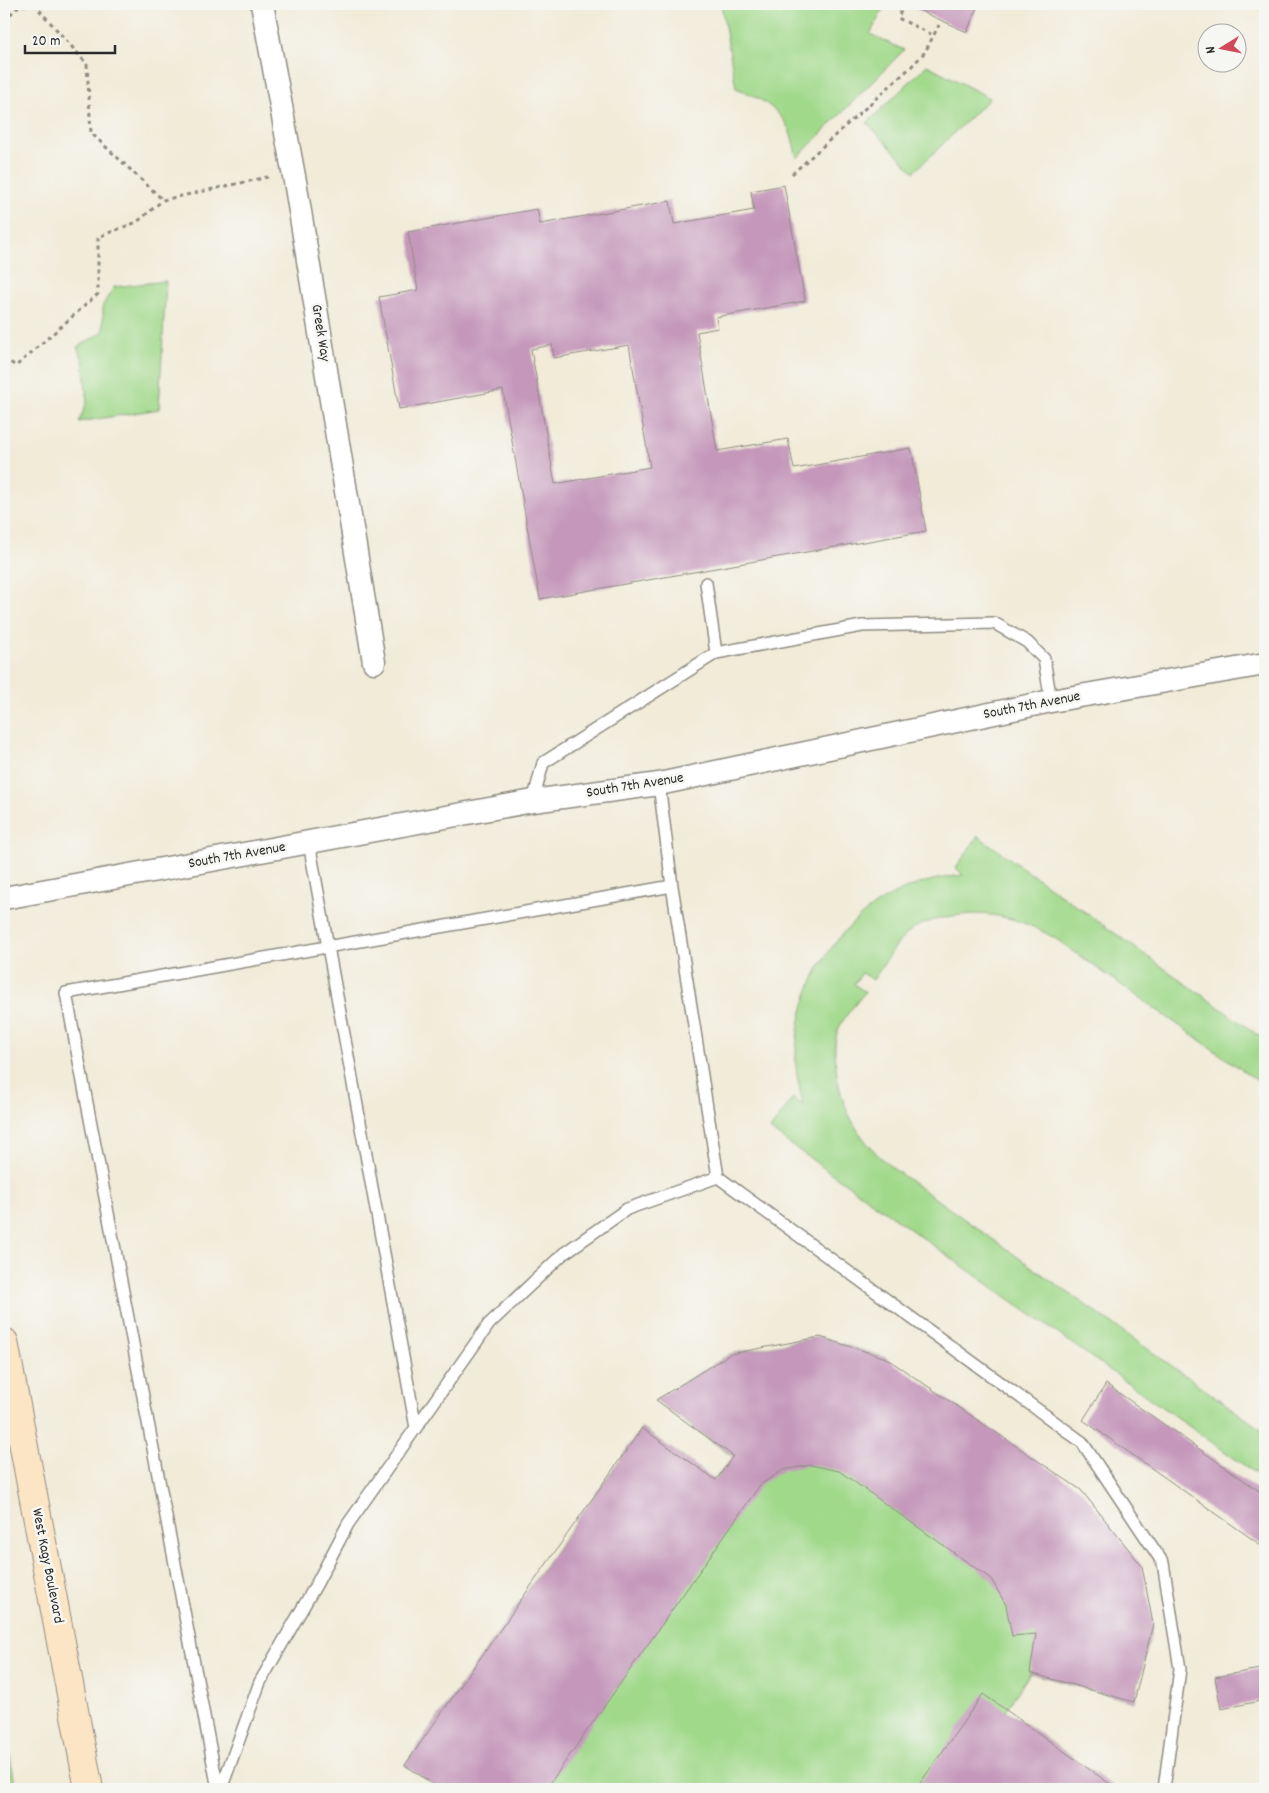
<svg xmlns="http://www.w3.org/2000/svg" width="1269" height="1793" font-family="Dekko,sans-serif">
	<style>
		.green { fill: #a1d98b; stroke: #66825b }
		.building { fill: #c598bb; fill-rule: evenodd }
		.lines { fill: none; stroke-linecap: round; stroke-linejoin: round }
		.lane-casing { stroke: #8e8b82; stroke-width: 14 }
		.street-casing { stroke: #8e8b82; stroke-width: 25 }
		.secondary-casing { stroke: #8e8b82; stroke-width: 30 }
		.path { stroke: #8e8b82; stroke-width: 3; stroke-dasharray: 4 4; stroke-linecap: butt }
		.lane { stroke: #fff; stroke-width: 11 }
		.street { stroke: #fff; stroke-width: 22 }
		.secondary { stroke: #fce5c4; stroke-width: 28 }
		.labels { text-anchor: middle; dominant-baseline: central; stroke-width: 5; stroke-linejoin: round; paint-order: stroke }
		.street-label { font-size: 15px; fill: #2b2b2b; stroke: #f6f6f2 }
	</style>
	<rect width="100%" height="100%" fill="#f6f6f2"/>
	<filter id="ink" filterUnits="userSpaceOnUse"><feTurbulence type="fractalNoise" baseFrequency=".02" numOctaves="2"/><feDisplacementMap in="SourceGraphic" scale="10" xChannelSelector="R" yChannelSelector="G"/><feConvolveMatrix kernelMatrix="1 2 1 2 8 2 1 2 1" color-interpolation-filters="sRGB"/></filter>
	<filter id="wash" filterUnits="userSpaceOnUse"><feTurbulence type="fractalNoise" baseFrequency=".0096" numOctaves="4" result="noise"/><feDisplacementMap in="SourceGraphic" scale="20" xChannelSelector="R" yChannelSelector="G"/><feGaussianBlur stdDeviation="1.12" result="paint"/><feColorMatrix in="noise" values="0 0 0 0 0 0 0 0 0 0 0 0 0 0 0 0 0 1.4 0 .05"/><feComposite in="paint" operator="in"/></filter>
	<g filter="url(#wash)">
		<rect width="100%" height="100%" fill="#f1ebd8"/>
		<!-- green -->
		<path class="green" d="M721 4H886L870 34 904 50 797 158C795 150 793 140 790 132 781 109 758 97 736 88Z
			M927 65 990 98 914 172 867 123Z
			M166 281 159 409 79 422 87 402 83 360 77 347 103 332V305L114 287Z
			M978 836 1265 1040V1086L1056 939C1017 916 983 908 938 919 929 922 917 925 910 931 896 942 883 966 873 980L862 973 854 984 865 992C856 1004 842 1018 837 1033 834 1043 835 1057 836 1067 841 1112 861 1143 895 1170L1265 1432V1480L770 1130 793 1098 803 1105C800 1089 795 1073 796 1056 797 981 844 907 919 884 933 879 948 877 963 875L956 868Z
			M820 1337 886 1358 1153 1624 1134 1702 1030 1673 1006 1710 1116 1789H440L405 1765 642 1428 715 1480 733 1457 656 1400 730 1354Z
			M4 1723 16 1789H4Z"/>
		<g id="blocks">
			<!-- building -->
			<path class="building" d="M915 4H975L978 5 967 32 914 8Z
				M784 185 805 301 716 317 718 328 697 332 717 451 788 439 794 469 911 448 926 531 540 599 503 390 399 409 379 297 418 290 408 232 537 209 540 224 670 201 674 224 754 210 751 191ZM552 345 554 358 629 345 650 467 555 484 531 349Z
				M820 1337 886 1358 1081 1490 1142 1566 1153 1624 1134 1702 1030 1673 1036 1634 1012 1636 1006 1605 991 1579 839 1471 811 1465 783 1470 760 1485 546 1789H440L405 1765 642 1428 716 1480 733 1456 656 1400 730 1354Z
				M1106 1384 1265 1495V1548L1083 1420Z
				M1265 1668V1700L1221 1709 1215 1677Z
				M983 1694 1006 1710 1117 1789H916Z"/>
		</g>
	</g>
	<g filter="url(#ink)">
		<use href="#blocks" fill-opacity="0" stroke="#8e8b82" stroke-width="1"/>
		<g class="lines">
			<!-- lane casing -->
			<g class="lane-casing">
				<path id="lane" d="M716 653 862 626 994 623 1027 642 1044 659 1051 701
					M533 801 543 763 716 653 706 583
					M309 843 416 1428
					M718 1177 1082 1442 1163 1563 1180 1669 1164 1789
					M218 1789 66 993 672 886
					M221 1789 260 1682 317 1583 348 1524 489 1324 563 1254 627 1209 718 1177 672 886 659 784"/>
			</g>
			<!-- street casing -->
			<g class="street-casing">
				<path id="street" d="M262 4 296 187 374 662
					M4 898 533 801 659 784 1051 701 1265 664"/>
			</g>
			<!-- secondary casing -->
			<g class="secondary-casing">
				<path id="secondary" d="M4 1342 89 1789"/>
			</g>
			<!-- path -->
			<path class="path" d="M34 4 87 64 91 133 163 200
				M904 4 898 18 933 35
				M4 20 18 7 30 4
				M792 174 911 67 925 52 939 25
				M4 358 16 366 98 294V237L137 222 163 200 268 177"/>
			<!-- lane -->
			<use href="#lane" class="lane"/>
			<!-- street -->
			<use href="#street" class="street"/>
			<!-- secondary -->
			<use href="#secondary" class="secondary"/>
		</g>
	</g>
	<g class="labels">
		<!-- street labels -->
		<g class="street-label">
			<text transform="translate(320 333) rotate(81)">Greek Way</text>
			<text transform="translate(1032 706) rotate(-11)">South 7th Avenue</text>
			<text transform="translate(635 786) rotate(-9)">South 7th Avenue</text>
			<text transform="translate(237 856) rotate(-10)">South 7th Avenue</text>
			<text transform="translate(47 1566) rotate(79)">West Kagy Boulevard</text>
		</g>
	</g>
	<!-- margin -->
	<rect width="1269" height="1793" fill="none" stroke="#f6f6f2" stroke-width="20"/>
	<!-- north arrow -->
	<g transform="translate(1222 48) rotate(260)"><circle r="24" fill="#f6f6f2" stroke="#a5a5a2"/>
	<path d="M0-4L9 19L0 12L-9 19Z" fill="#d1495b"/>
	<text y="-8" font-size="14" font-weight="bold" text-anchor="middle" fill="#2b2b2b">N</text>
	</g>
	<!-- scale -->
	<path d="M25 45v8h90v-8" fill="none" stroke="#2b2b2b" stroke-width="2.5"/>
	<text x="32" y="45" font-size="15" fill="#2b2b2b" stroke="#f6f6f2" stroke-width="4" paint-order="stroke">20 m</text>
</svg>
